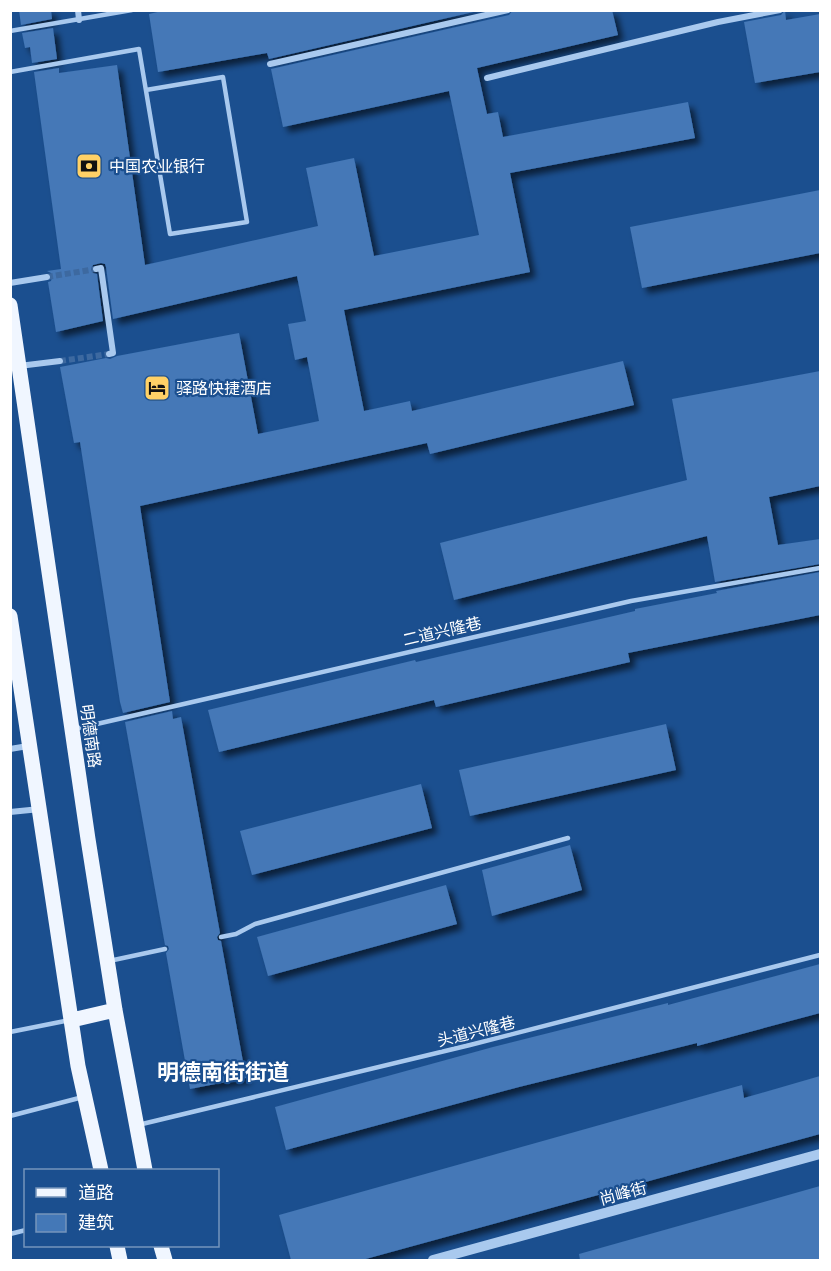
<svg xmlns="http://www.w3.org/2000/svg" width="831" height="1271" font-family="'IBM Plex Sans','Noto Sans SC',sans-serif">
	<style>
		.building { fill: #4478b7; filter: url(#shadow) }
		.lines { fill: none; stroke-linecap: round; stroke-linejoin: round }
		.minor-tunnel { stroke: #3d69a0; stroke-width: 6; stroke-dasharray: 6 3; stroke-linecap: butt }
		.service { stroke: #a9c9ee; stroke-width: 4.5 }
		.minor { stroke: #a9c9ee; stroke-width: 6 }
		.tertiary { stroke: #a9c9ee; stroke-width: 10 }
		.primary { stroke: #f0f6ff; stroke-width: 15 }
		.labels { text-anchor: middle; dominant-baseline: central; stroke-width: 4.5; stroke-linejoin: round; paint-order: stroke }
		.poi-label { font-size: 16px; fill: #fff; stroke: #1b4f8f; text-anchor: start }
		.street-label { font-size: 16px; fill: #fff; stroke: #1b4f8f }
		.district-label { font-size: 22px; font-weight: bold; fill: #fff; stroke: #1b4f8f }
	</style>
	<defs>
		<filter id="shadow"><feDropShadow dx="5.5" dy="5.5" stdDeviation="3" flood-color="#0009"/></filter>
	</defs>
	<rect width="100%" height="100%" fill="#1b4f8f"/>
	<!-- building -->
	<path class="building" d="M19 10H51L52 19 21 25Z
		M166 10H482L269 59 267 53 158 72 149 14Z
		M513 10H612L618 35 477 68 487 114 498 112 503 137 688 102 695 138 510 173 530 272 344 310 364 411 410 401 412 411 623 361 634 405 430 454 427 443 140 506 170 702 123 713 120 702 80 442 74 443 60 367 106 358 110 359 117 356 239 333 258 434 319 421 307 357 295 360 288 324 306 321 297 276 113 319 106 267 105 264 101 263 93 265 91 269 93 273 97 274 103 321 56 332 48 282 51 281 52 277 51 273 47 271 61 269 34 72 59 68V73L117 65 145 265 318 226 306 168 354 158 374 256 479 235 449 91 283 127 271 69 509 15Z
		M785 10 786 20 820 14V72L755 83 744 22 781 15Z
		M53 28 57 59 32 63 30 47 25 48 22 33Z
		M820 190V253L642 288 630 227Z
		M820 371V486L769 497 778 545 820 539V564L715 582 707 536 454 600 440 543 687 480 672 399Z
		M820 572V615L628 653 630 662 436 707 434 700 219 752 208 710 415 660 416 662 635 611V609L717 593 716 591Z
		M172 711 173 719 181 717 220 933 217 937 218 940 221 941 246 1078 190 1089 166 953 169 949 168 946 165 945 125 722Z
		M666 724 676 770 470 816 459 770Z
		M421 784 432 828 252 875 240 831Z
		M570 845 582 890 492 916 482 870Z
		M446 885 457 924 268 976 257 937Z
		M820 964V1013L697 1046V1043L519 1087 286 1150 275 1107 493 1047 668 1003V1005Z
		M820 1076V1134L362 1260H291L279 1215 742 1085 744 1098Z
		M820 1186V1260H580L579 1254Z"/>
	<g class="lines">
		<!-- minor-tunnel -->
		<path class="minor-tunnel" d="M47 277 96 269
			M60 361 109 354"/>
		<!-- service -->
		<path class="service" d="M10 31 132 10
			M10 72 139 49 170 234 247 222 223 77 146 90
			M75 729 631 601 820 568
			M221 937 236 934 255 924 568 838
			M109 961 165 949
			M10 1032 70 1020
			M10 1116 83 1097
			M138 1125 470 1045 820 955
			M10 1234 26 1230"/>
		<!-- minor -->
		<path class="minor" d="M78 10 79 20
			M270 64 508 10
			M487 78 718 22 780 10
			M96 269 101 268 113 353 109 354
			M10 283 47 277
			M19 366 60 361
			M10 749 28 746
			M10 812 40 809"/>
		<!-- tertiary -->
		<path class="tertiary" d="M433 1260 820 1154"/>
		<!-- primary -->
		<path class="primary" d="M10 305 88 839 115 1010 145 1170
			M10 616 78 1066 101 1170
			M72 1020 115 1010
			M117 1246 120 1260
			M161 1246 165 1260"/>
	</g>
	<!-- icons -->
	<defs>
		<g id="bank-square" transform="scale(1.35)"><rect x="-9" y="-9" width="18" height="18" rx="4" fill="#ffd166" stroke="#1b4f8f"/><path d="M-6-4H6V4H-6ZM0-2.3a2.3 2.3 0 1 0 0 4.6a2.3 2.3 0 1 0 0-4.6Z" fill="#111"/></g>
		<g id="hotel-square" transform="scale(1.35)"><rect x="-9" y="-9" width="18" height="18" rx="4" fill="#ffd166" stroke="#1b4f8f"/><path d="M-6-4.5h1.5V1H6V5H4.5V3h-9V5H-6ZM-4 0a1.8 1.8 0 1 1 3.6 0ZM.5 0V-2.5h3Q6-2.5 6 0Z" fill="#111"/></g>
	</defs>
	<g fill-rule="evenodd">
		<use href="#bank-square" x="89" y="166"/>
		<use href="#hotel-square" x="157" y="388"/>
	</g>
	<g class="labels">
		<!-- poi labels -->
		<g class="poi-label">
			<text x="109" y="166">中国农业银行</text>
			<text x="176" y="388">驿路快捷酒店</text>
		</g>
		<!-- street labels -->
		<g class="street-label">
			<text transform="translate(442 631) rotate(-13)">二道兴隆巷</text>
			<text transform="translate(91 736) rotate(82)">明德南路</text>
			<text transform="translate(476 1031) rotate(-14)">头道兴隆巷</text>
			<text transform="translate(623 1193) rotate(-15)">尚峰街</text>
		</g>
		<!-- district labels -->
		<g class="district-label">
			<text x="223" y="1071">明德南街街道</text>
		</g>
	</g>
	<!-- border -->
	<rect width="831" height="1271" fill="none" stroke="#ffffff" stroke-width="24"/>
	<!-- legend -->
	<rect x="24" y="1169" width="195" height="78" fill="#1b4f8f" stroke="#7695bc" stroke-width="1.5"/>
	<rect x="36" y="1188" width="30" height="9" fill="#f0f6ff" stroke="#7695bc" stroke-width="1.5"/>
	<text x="78" y="1199" font-size="18" fill="#ffffff">道路</text>
	<rect x="36" y="1214" width="30" height="18" fill="#4478b7" stroke="#7695bc" stroke-width="1.5"/>
	<text x="78" y="1229" font-size="18" fill="#ffffff">建筑</text>
</svg>
